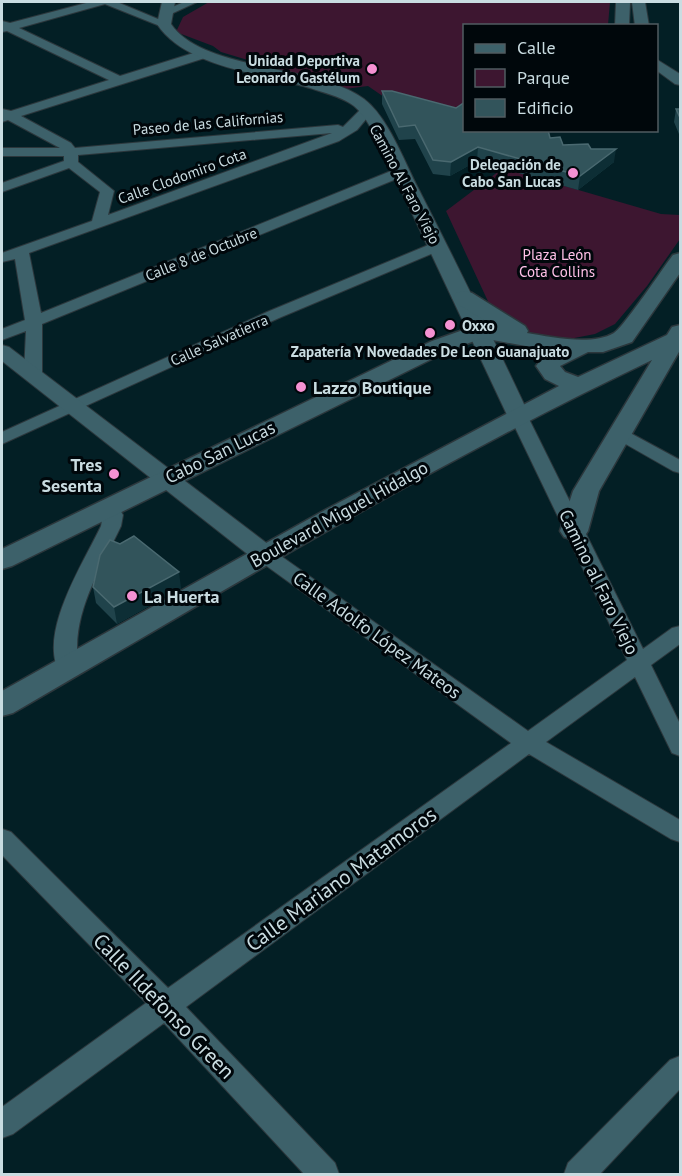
<svg xmlns="http://www.w3.org/2000/svg" width="682" height="1176" font-family="'PT Sans',sans-serif">
	<style>
		.green { fill: #3d1630 }
		.lines { fill: none; stroke-linecap: round; stroke-linejoin: round }
		.minor-casing { stroke: #2c373c; stroke-width: 2 }
		.tertiary-casing { stroke: #2c373c; stroke-width: 2 }
		.secondary-casing { stroke: #2c373c; stroke-width: 3 }
		.minor { fill: #3d616a; fill-rule: evenodd }
		.tertiary { fill: #3d616a; fill-rule: evenodd }
		.secondary { fill: #3d616a; fill-rule: evenodd }
		.wall { fill: #20434b }
		.shaded-wall { fill: #0d2e35 }
		.building { fill: #32545b; stroke: #4a6970; stroke-width: 1.5 }
		.poi-dot { fill: #f591d2; stroke: #00070b; stroke-width: 2 }
		.labels { text-anchor: middle; dominant-baseline: central; stroke-width: 6; stroke-linejoin: round; paint-order: stroke }
		.far-poi-label { font-size: 15px; font-weight: bold; fill: #c9dce1; stroke: #00070b; text-anchor: end }
		.far-street-label { font-size: 15px; fill: #c9dce1; stroke: #00070b }
		.far-park-label { font-size: 15px; fill: #ffc0e7; stroke: #00070b }
		.poi-label { font-size: 18px; font-weight: bold; fill: #c9dce1; stroke: #00070b; text-anchor: start }
		.street-label { font-size: 18px; fill: #c9dce1; stroke: #00070b }
		.near-street-label { font-size: 21px; fill: #c9dce1; stroke: #00070b }
	</style>
	<rect width="100%" height="100%" fill="#031f25"/>
	<!-- green -->
	<path class="green" d="M209 2H610L608 25 464 26V115L384 97 368 86 345 89 221 52 213 46 176 32 183 17Z
		M503 168 661 214 680 215V239L647 286 615 324 595 334 559 341 526 335 492 310 446 211Z"/>
	<g class="lines">
		<!-- minor casing -->
		<g class="minor-casing">
			<path id="minor" d="M90 2H117L170 24 164 27 160 26 105 4 19 28 120 76 200 51H208L210 54 208 57 21 116 71 143 75 148 338 125 343 127 361 109 366 108 372 112 357 130 339 141 29 253 41 313 396 169 401 168 408 172 406 175 42 324V373L39 377H27L24 373 26 331 2 340V329L25 320 15 259 2 262V253L92 221 100 192 69 168 2 192V183L64 161V156H2V148H60L8 120 2 122V109L11 111 109 80 7 31 2 32V21L10 23ZM332 133 108 215 114 191 78 162V155Z
				M184 2H197L171 14 167 15 161 12Z
				M438 241 443 243 446 246 443 249 279 318 2 444V432L267 312Z
				M519 412 525 413 528 417 643 649 672 628 680 626V644L651 665 680 724V756L672 753 635 677 546 742 680 820V842L671 839 529 754 186 1007 335 1163 339 1174H304L164 1023 13 1134 2 1138V1107L146 1003 2 855V829L11 832 168 988 511 743 257 559 254 554 257 549 264 547 271 549 528 731 627 660 510 417 513 413Z
				M621 428 680 460V473L673 471 615 438 612 434 615 430Z
				M109 501 116 503 123 515 121 526C100 570 69 617 79 667L76 673 68 675 60 673C37 634 84 562 101 526L103 515 99 507 102 503Z
				M680 1056V1089L600 1174H564L568 1163 670 1060Z"/>
		</g>
		<!-- tertiary casing -->
		<g class="tertiary-casing">
			<path id="tertiary" d="M162 2H175L171 24C202 71 319 65 364 99 388 117 404 161 418 188 457 264 494 340 530 417L527 422 519 424 511 422 508 417 380 145C373 132 366 116 354 106 344 98 329 94 316 90 269 74 186 69 157 24Z
				M616 2H630L629 26H615Z
				M632 2H645L649 26H635Z
				M656 59 680 74V85L675 84 656 70Z
				M2 345 9 347 273 548 276 554 273 560 264 562 255 560 2 361Z"/>
		</g>
		<!-- secondary casing -->
		<g class="secondary-casing">
			<path id="secondary" d="M680 253V273L632 342 603 352H588L560 366 565 372 578 377 667 335 672 327 680 325V350L599 491 588 531 584 537 574 540 564 537 560 531 573 491 652 360C432 464 224 591 13 713L2 716V691L325 510 559 386 545 379 536 366 545 355 553 351 482 338 448 351 12 566 2 569V549L432 341 480 324 495 327 456 303 453 298 456 293 464 291 472 293 525 326 528 331 527 333C551 337 592 346 614 333 624 327 663 268 673 255Z"/>
		</g>
		<!-- minor -->
		<use href="#minor" class="minor"/>
		<!-- tertiary -->
		<use href="#tertiary" class="tertiary"/>
		<!-- secondary -->
		<use href="#secondary" class="secondary"/>
	</g>
	<!-- wall -->
	<path class="wall" d="M382 91 550 138 563 145 591 149 614 162 578 190 477 161 450 176 433 174 415 139 399 140 382 104Z
		M676 109H681V139L674 122Z
		M93 587 181 588 117 624 96 603Z"/>
	<!-- shaded-wall -->
	<path class="shaded-wall" d="M478 147 477 161 450 176 451 162Z
		M616 149 614 162 578 190 580 176Z
		M179 572 181 588 117 624 114 607Z"/>
	<!-- building -->
	<path class="building" d="M382 91H392L456 108 465 102V130H548L550 138 560 137 563 145 588 144 591 149H616L580 176 478 147 451 162 433 160 415 125 399 127Z
		M676 109H681V120Z
		M134 536 179 572 114 607 93 587 100 555 110 540 120 544Z"/>
	<!-- markers -->
	<g class="poi-dot">
		<circle cx="372" cy="69" r="6"/>
		<circle cx="573" cy="173" r="6"/>
		<circle cx="450" cy="325" r="6"/>
		<circle cx="430" cy="333" r="6"/>
		<circle cx="301" cy="387" r="6"/>
		<circle cx="114" cy="474" r="6"/>
		<circle cx="132" cy="596" r="6"/>
	</g>
	<g class="labels">
		<!-- far-poi labels -->
		<g class="far-poi-label">
			<text x="360" y="60">Unidad Deportiva<tspan x="360" dy="17">Leonardo Gastélum</tspan></text>
			<text x="561" y="164">Delegación de<tspan x="561" dy="17">Cabo San Lucas</tspan></text>
			<text x="462" y="325" text-anchor="start">Oxxo</text>
			<text x="430" y="351" text-anchor="middle">Zapatería Y Novedades De Leon Guanajuato</text>
		</g>
		<!-- far-street labels -->
		<g class="far-street-label">
			<text transform="translate(208 123) rotate(-5)">Paseo de las Californias</text>
			<text transform="translate(182 176) rotate(-20)">Calle Clodomiro Cota</text>
			<text transform="translate(405 184) rotate(62)">Camino Al Faro Viejo</text>
			<text transform="translate(201 254) rotate(-22)">Calle 8 de Octubre</text>
			<text transform="translate(219 340) rotate(-24)">Calle Salvatierra</text>
		</g>
		<!-- far-park labels -->
		<g class="far-park-label">
			<text x="557" y="254">Plaza León<tspan x="557" dy="17">Cota Collins</tspan></text>
		</g>
		<!-- poi labels -->
		<g class="poi-label">
			<text x="313" y="387">Lazzo Boutique</text>
			<text x="102" y="464" text-anchor="end">Tres<tspan x="102" dy="21">Sesenta</tspan></text>
			<text x="144" y="596">La Huerta</text>
		</g>
		<!-- street labels -->
		<g class="street-label">
			<text transform="translate(220 452) rotate(-26)">Cabo San Lucas</text>
			<text transform="translate(339 514) rotate(-29)">Boulevard Miguel Hidalgo</text>
			<text transform="translate(599 582) rotate(64)">Camino al Faro Viejo</text>
			<text transform="translate(377 635) rotate(36)">Calle Adolfo López Mateos</text>
		</g>
		<!-- near-street labels -->
		<g class="near-street-label">
			<text transform="translate(341 879) rotate(-36)">Calle Mariano Matamoros</text>
			<text transform="translate(164 1006) rotate(46)">Calle Ildefonso Green</text>
		</g>
	</g>
	<!-- border -->
	<rect width="682" height="1176" fill="none" stroke="#c9dce1" stroke-width="6"/>
	<!-- legend -->
	<rect x="463" y="24" width="195" height="108" fill="#00070b" stroke="#505c61" stroke-width="1.5"/>
	<rect x="475" y="44" width="30" height="9" fill="#3d616a" stroke="#505c61" stroke-width="1.5"/>
	<text x="517" y="54" font-size="18" fill="#c9dce1">Calle</text>
	<rect x="475" y="69" width="30" height="18" fill="#3d1630" stroke="#505c61" stroke-width="1.5"/>
	<text x="517" y="84" font-size="18" fill="#c9dce1">Parque</text>
	<rect x="475" y="99" width="30" height="18" fill="#32545b" stroke="#505c61" stroke-width="1.5"/>
	<text x="517" y="114" font-size="18" fill="#c9dce1">Edificio</text>
</svg>
